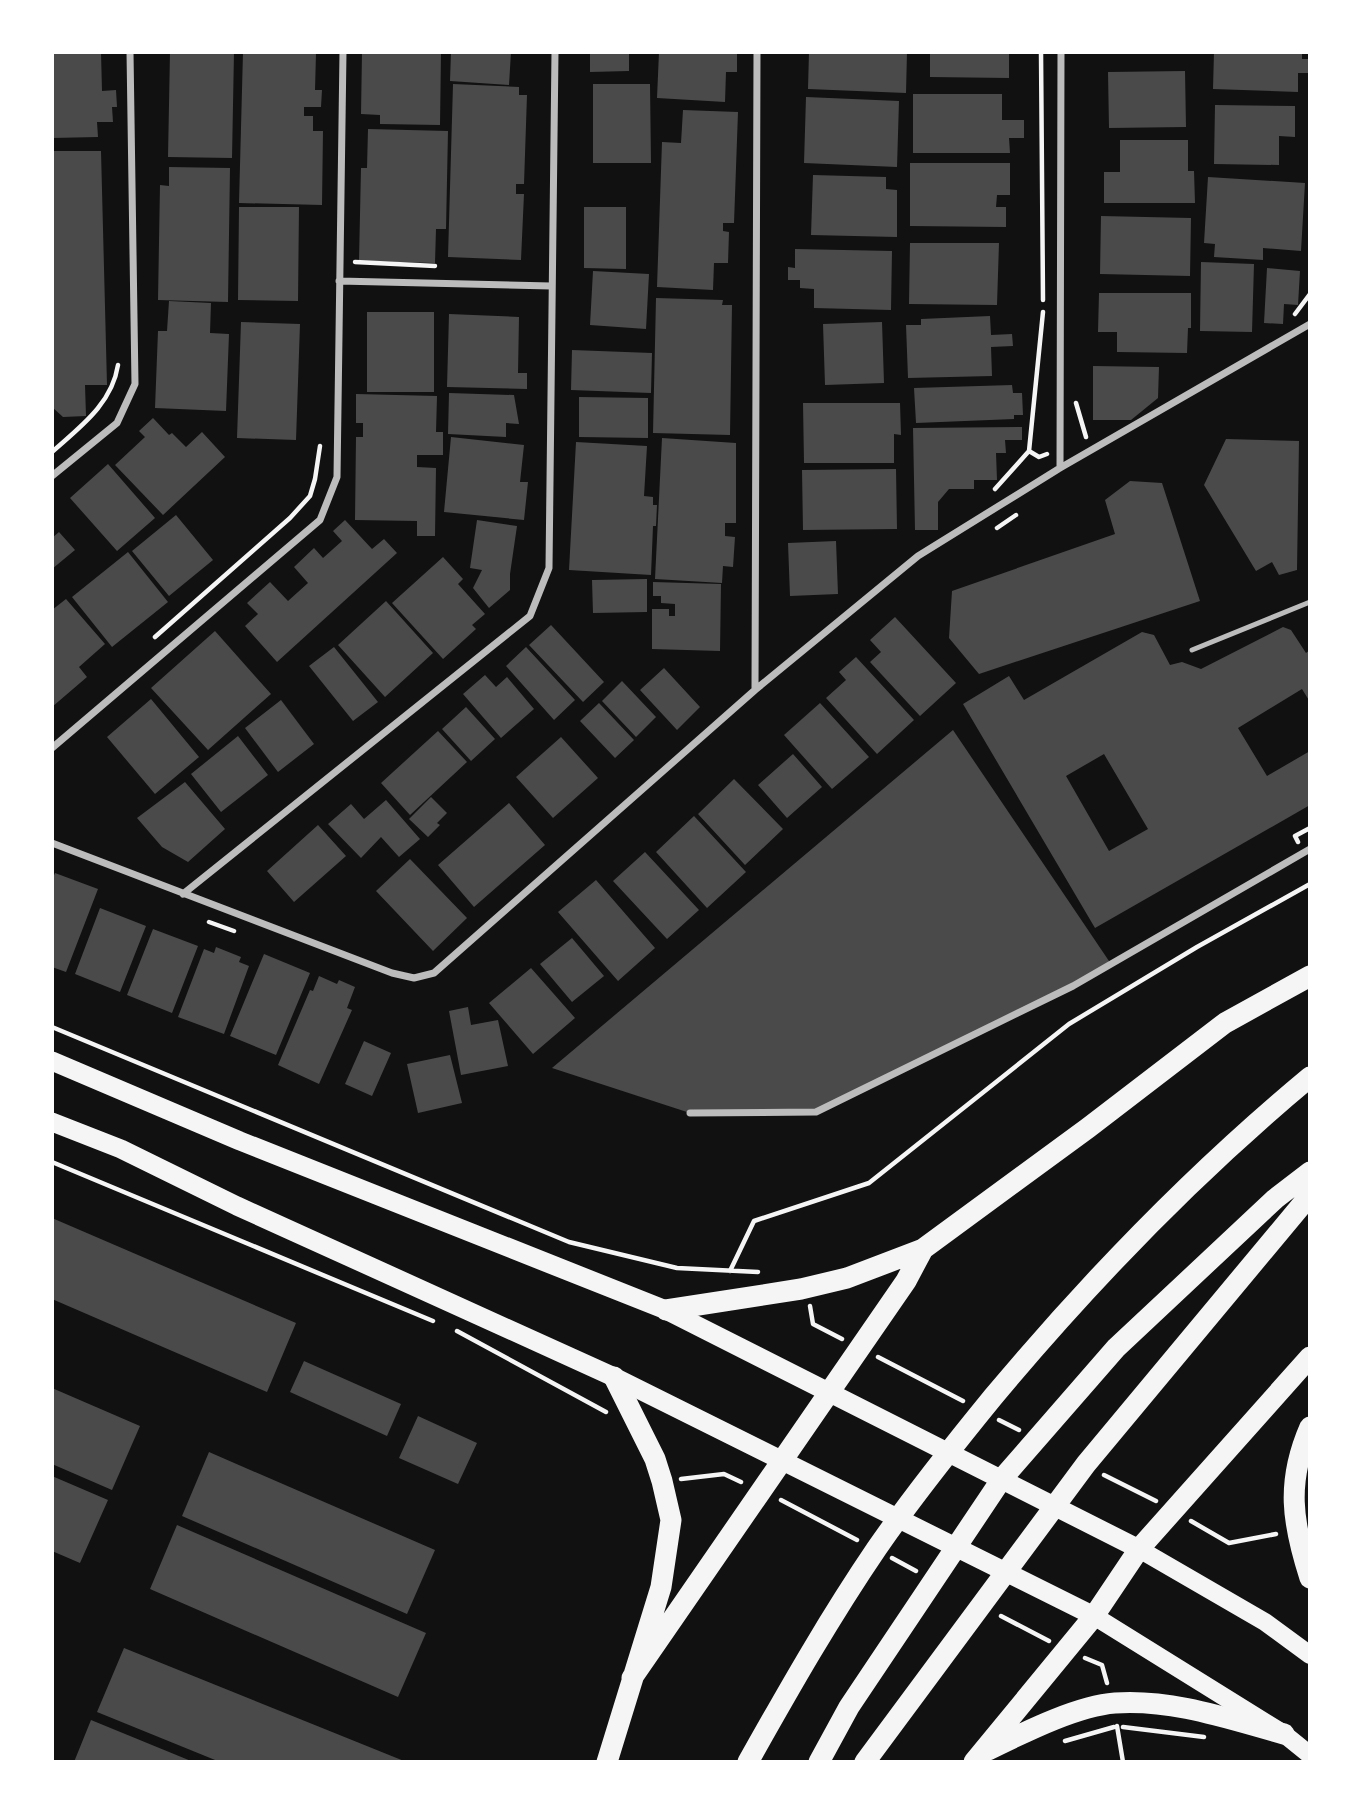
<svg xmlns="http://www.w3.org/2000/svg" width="1362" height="1814" font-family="'DejaVu Sans',sans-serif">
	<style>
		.building { fill: #4a4a4a; fill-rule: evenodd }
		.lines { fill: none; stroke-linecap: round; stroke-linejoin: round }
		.path { stroke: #f5f5f5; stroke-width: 4.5 }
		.service { stroke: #bcbcbc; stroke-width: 5 }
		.minor { stroke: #bcbcbc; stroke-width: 7 }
		.primary { stroke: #f5f5f5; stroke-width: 18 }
		.trunk { stroke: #f5f5f5; stroke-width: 19 }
		.motorway { stroke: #f5f5f5; stroke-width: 21 }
	</style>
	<rect width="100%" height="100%" fill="#111"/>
	<!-- building -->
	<path class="building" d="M52 52H101L102 91 116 90 117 107H112L113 122H97L98 137 52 138Z
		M170 52H234L232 158 168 157Z
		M243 52 316 53 315 90H322L321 107H304V116H313V131H323L322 205 239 203Z
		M362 52H441L440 125 380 124V115L361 114Z
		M451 52H511L509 85 450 81Z
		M590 52H629V71L590 72Z
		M659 52H737V72H726L725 102 657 98Z
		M809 52H907L906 93 808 89Z
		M930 52H1009V78L930 77Z
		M1214 52H1302V59H1308V73H1298V92L1213 89Z
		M1185 71 1186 127 1109 128 1108 72Z
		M453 84 519 87V95H527L524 184H516V194H524L521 260 448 257Z
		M593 84H650L651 163H593Z
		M913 94H1002V120H1024V138H1009L1010 153H913Z
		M806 97 899 101 897 167 804 163Z
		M1215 105 1295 106V137L1279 136V165L1214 164Z
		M683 110 738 112 734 223H723V231L729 232 728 263H714L713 290 657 287 662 142 681 143Z
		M368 129 448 131 446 229H436L435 263 359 261 361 168H367Z
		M1120 140H1188V171H1194L1195 203H1104V172H1120Z
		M52 151H101L107 385H85L86 416 63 417 52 407Z
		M910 163H1010V195H997L996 207H1006V227L910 226Z
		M169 167 230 168 228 302 158 300 160 185 169 186Z
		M813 175 886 177V189L897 190V237L811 235Z
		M1208 177 1305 183 1301 251 1263 248V260L1214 257 1215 244 1204 243Z
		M239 207H299L298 301 238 300Z
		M584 207H626V269L584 268Z
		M1101 216 1191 218 1190 276 1100 274Z
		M910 243H999L997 305 909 304Z
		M795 249 892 251 891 310 814 308V289L800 288V280H788V267L795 268Z
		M1201 262 1254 264 1252 332 1200 331Z
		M1267 268 1300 271 1298 305 1284 304 1283 324 1264 323Z
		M593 271 649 274 646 329 590 325Z
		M1099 293H1191V328H1188L1187 353 1117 352V332H1098Z
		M656 298 723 300 722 305H732L730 435 653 433Z
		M169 301 211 303 210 333 229 334 226 411 155 408 158 331H167Z
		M367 312H434V392H367Z
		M449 314 519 317 518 373H527V389L447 387Z
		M990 316 991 335 1012 334 1013 346 991 347 992 376 908 378 906 325H921V319Z
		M241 322 300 324 296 440 237 438Z
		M882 322 884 383 825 385 823 324Z
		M572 350 652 353 651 393 571 390Z
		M1093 366 1159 367 1158 398 1131 420H1093Z
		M1012 385 1013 393H1022L1023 415H1014V419L916 423 914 388Z
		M449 393 514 395 519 424 506 423V437L448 434Z
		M356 394 437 396 436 432H443V455H417V467L436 468 435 536H417V521L355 520 356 437H363V423H356Z
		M579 397 648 398V438L579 437Z
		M803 403H900L901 435 894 434V463H804Z
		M153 418 169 435 172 433 186 447 202 432 225 457 163 515 115 465 145 437 139 431Z
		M1022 427V440H1005L1006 453H996L997 480H974V489H949L938 502V530H915L913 428Z
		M451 437 524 445 520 482H528L524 520 444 512Z
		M662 438 736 443V523H725V536L735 537 733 567 723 566 722 583 655 579Z
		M1226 439 1299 441 1297 570 1279 575 1272 562 1256 571 1204 485Z
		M576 442 647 446 644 496 653 497V505H657L656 526H653L651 575 569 570Z
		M108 464 155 518 117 551 70 498Z
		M896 469 897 529 803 530 802 470Z
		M1130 481 1162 483 1200 601 979 674 949 638 952 591 1115 534 1105 500Z
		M176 515 213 560 169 596 132 551Z
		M345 520 372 549 384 539 397 553 277 662 245 626 258 614 247 603 270 582 288 601 308 583 294 567 314 548 323 558 342 541 333 531Z
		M477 520 517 526 510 574V590L489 608 473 588 482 570 470 568Z
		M59 532 75 550 52 569V538Z
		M836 541 838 594 790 596 788 543Z
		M128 552 168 602 112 647 72 597Z
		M443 557 463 579 458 584 485 614 472 625 476 629 443 659 392 603Z
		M647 579V612L593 613 592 580Z
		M653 582 721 584 720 651 652 649V609H669V616H675V604L661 603V596H653Z
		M66 599 105 644 79 667 87 677 52 707V610Z
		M386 601 433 653 385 697 338 645Z
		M895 617 956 683 920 716 870 662 881 652 870 640Z
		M551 625 604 682 583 702 529 645Z
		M1283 627 1291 630 1306 653 1310 650V702L1302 689 1238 728 1267 776 1310 751V805L1095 928 963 704 1009 676 1024 700 1142 632 1154 635 1170 665 1182 662 1201 669ZM1104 754 1148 829 1109 851 1066 776Z
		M215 631 271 694 208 750 151 688Z
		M334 647 378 702 353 721 309 666Z
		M526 647 575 700 554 720 506 666Z
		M856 657 914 720 877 754 826 698 846 680 839 672Z
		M664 668 700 707 677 730 640 690Z
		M485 675 496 687 507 677 534 709 501 738 463 694Z
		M622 681 656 717 636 737 602 701Z
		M151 699 199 757 155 794 107 737Z
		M281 700 314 744 278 772 245 728Z
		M599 703 634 740 615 758 580 721Z
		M820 703 869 757 832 789 784 735Z
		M466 707 495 739 471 761 442 729Z
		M953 730 1111 964 816 1112 690 1113 552 1068Z
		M438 731 467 762 410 815 381 783Z
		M238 736 268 775 221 812 191 774Z
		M561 737 598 778 553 818 516 777Z
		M793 754 822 787 787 818 758 785Z
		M734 779 783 829 745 865 698 814Z
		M185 782 225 829 188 862 162 847 137 818Z
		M431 797 447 813 437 823 440 825 428 837 409 819Z
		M386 800 420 839 399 857 381 837 361 858 328 824 351 804 364 819Z
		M509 803 545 845 474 907 438 865Z
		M694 816 746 872 707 908 656 852Z
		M318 825 346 856 294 902 267 871Z
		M645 852 699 910 667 939 613 881Z
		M410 859 467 918 433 951 376 891Z
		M55 873 98 889 66 972 52 967V880Z
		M596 880 655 948 618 981 558 912Z
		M100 908 146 926 120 992 75 974Z
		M153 929 198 946 172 1013 127 995Z
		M572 938 604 976 572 1002 540 964Z
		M216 947 241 957 239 962 249 966 224 1034 178 1017 204 949 214 953Z
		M264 954 310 973 276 1055 230 1036Z
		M531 968 575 1018 533 1054 489 1003Z
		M319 976 337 984 339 980 355 987 347 1008 352 1010 319 1084 278 1065 310 990 313 991Z
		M468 1007 471 1025 498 1020 508 1066 461 1075 449 1011Z
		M364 1041 391 1053 372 1096 345 1084Z
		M450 1055 462 1103 418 1113 407 1064Z
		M52 1218 296 1323 267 1392 52 1299Z
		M304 1361 401 1404 387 1436 290 1392Z
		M52 1388 140 1426 112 1490 52 1464Z
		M418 1416 477 1443 458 1484 399 1458Z
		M209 1452 435 1550 407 1614 182 1516Z
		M52 1476 108 1500 80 1563 52 1551Z
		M177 1525 426 1633 398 1697 150 1589Z
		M124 1648 404 1761V1762H220L97 1712Z
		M91 1720 191 1761V1762H74Z"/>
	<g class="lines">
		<!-- path -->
		<path class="path" d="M1041 52 1043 300
			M355 262 435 266
			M1295 314 1310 294
			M1076 403 1086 437
			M1029 451 1039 457 1047 454
			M52 452C80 427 112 404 118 365
			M995 489 1029 451 1043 312
			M997 528 1016 515
			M155 637 290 518 310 496 315 479 320 446
			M1298 842 1295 836 1310 828
			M209 922 234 931
			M52 1027 569 1242 677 1268 758 1272
			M52 1162 433 1321
			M730 1271 754 1221 869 1183 1069 1024 1197 947 1310 884
			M810 1306 813 1324 842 1339
			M457 1331 606 1412
			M878 1357 963 1401
			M999 1420 1019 1430
			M1104 1475 1156 1501
			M681 1479 724 1474 741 1482
			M781 1500 857 1540
			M1191 1521 1229 1543 1276 1534
			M892 1558 916 1571
			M1001 1616 1049 1641
			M1085 1658 1102 1665 1107 1683
			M1117 1726 1123 1762
			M1123 1727 1204 1737
			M1065 1741 1114 1727"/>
		<!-- service -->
		<path class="service" d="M1192 650 1310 602"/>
		<!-- minor -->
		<path class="minor" d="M339 281 551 286
			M1060 468 1061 52
			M52 476 117 423 135 384 130 52
			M755 690 757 52
			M52 748 320 520 337 477 343 52
			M52 843 392 973 414 978 434 973 755 690 918 556 1060 468 1310 324
			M183 894 530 616 549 568 555 52
			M690 1113 816 1112 1073 986 1310 849"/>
		<!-- primary -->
		<path class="primary" d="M1139 1549 1265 1622 1310 1655
			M1094 1616 1284 1734 1310 1755"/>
		<!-- trunk -->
		<path class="trunk" d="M52 1061 240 1141 666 1310 1139 1549
			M52 1122 121 1149 237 1206 614 1377 1094 1616"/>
		<!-- motorway -->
		<path class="motorway" d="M666 1310 801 1289 847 1278 923 1249 1088 1128 1225 1023 1310 976
			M1310 1427C1286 1482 1292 1522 1310 1578
			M632 1678 906 1281 923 1249
			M988 1750C1023 1733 1076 1706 1115 1703 1173 1699 1229 1719 1284 1734
			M607 1762 661 1587 671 1520 662 1481 655 1459 614 1377
			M748 1762C789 1689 830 1617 877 1548 913 1496 953 1446 993 1397 1090 1281 1193 1174 1310 1077
			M819 1762 849 1707 1001 1480 1116 1348 1275 1199 1310 1172
			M865 1762 1086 1464 1310 1195
			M974 1762 1094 1616 1139 1549 1310 1357"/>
	</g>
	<!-- border -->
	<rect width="1362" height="1814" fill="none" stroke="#ffffff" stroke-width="108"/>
</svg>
